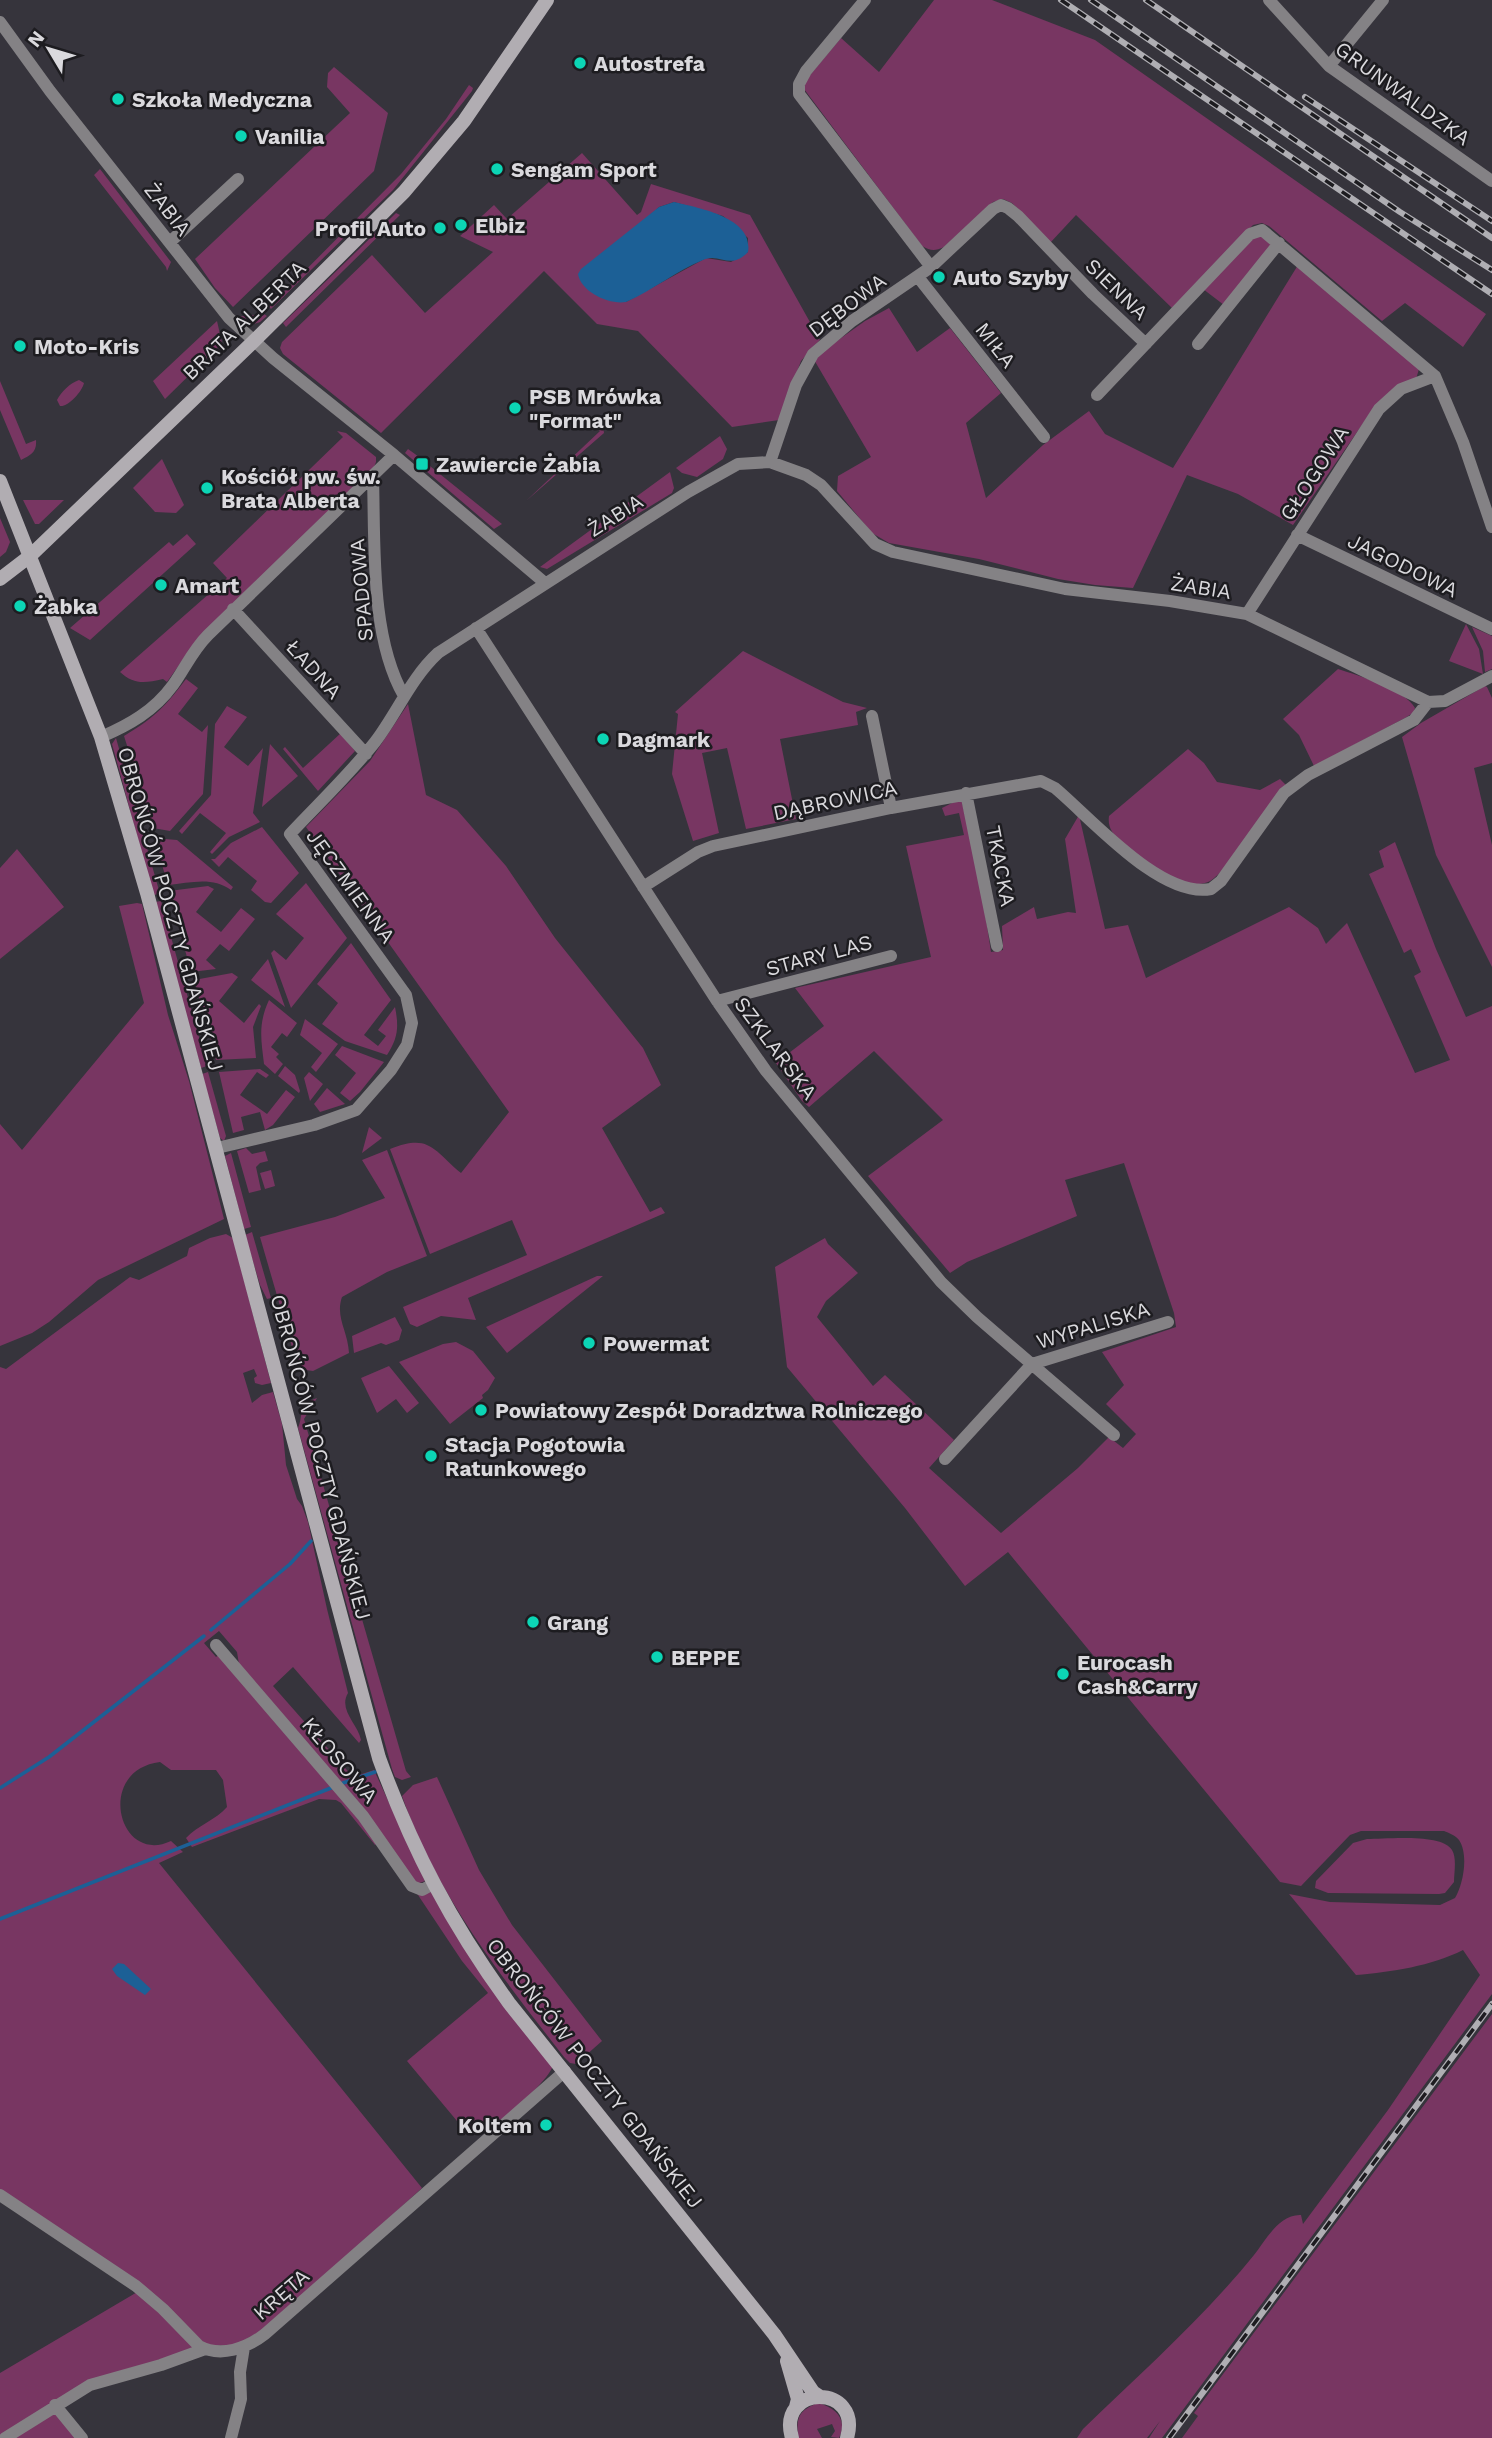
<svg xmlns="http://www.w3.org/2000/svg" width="1492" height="2438" font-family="'Work Sans',sans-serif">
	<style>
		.green { fill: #783662; fill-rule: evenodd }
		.water { fill: #1c6096 }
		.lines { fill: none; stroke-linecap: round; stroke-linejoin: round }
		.stream { stroke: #1c6096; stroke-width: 3.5 }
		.street { stroke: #848285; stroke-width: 12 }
		.secondary { stroke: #b1adb2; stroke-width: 14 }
		.rail-casing { stroke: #afaeb3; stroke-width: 6 }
		.rail { stroke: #1d1c20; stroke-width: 3.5; stroke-dasharray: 10; stroke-linecap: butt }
		.poi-dot { fill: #0cd5b5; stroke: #1d1c20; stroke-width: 2.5 }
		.labels { text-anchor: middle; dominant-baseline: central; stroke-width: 5; stroke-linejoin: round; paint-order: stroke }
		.poi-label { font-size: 21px; font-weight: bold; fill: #dad9dd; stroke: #1d1c20; text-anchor: start }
		.street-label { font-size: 21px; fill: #dad9dd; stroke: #1d1c20 }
	</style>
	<rect width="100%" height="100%" fill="#36343c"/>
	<!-- green -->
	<path class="green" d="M934 0H992L1095 40 1486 314 1463 347 1405 303 1382 321 1269 226 1262 223 1253 225 1172 308 1076 215 1050 243 1012 203 1003 199 993 202 944 247C935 251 931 251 922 246L804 89 805 81 841 38 879 72Z
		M334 67 388 113 374 171 233 307 215 288 195 259 350 113 327 87 328 73Z
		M469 85 473 88 472 91 393 190 271 309 269 307 401 174 446 119Z
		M582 153 637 215 641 212 651 184 750 215 820 340 801 361 779 420 732 427 638 331 597 324 544 271 381 433 283 354 280 348 282 342 372 255 425 313 493 252 460 236 494 205 507 219ZM674 202 723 216 748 238V252L731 262 706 258 626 302 643 222 659 207Z
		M100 169 171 262 167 271 166 267 94 175Z
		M396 213 400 215 286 327 283 323Z
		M1261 234 1274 243 1224 305 1203 289 1252 238Z
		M1298 265 1419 369 1416 379 1394 388 1375 406 1293 525 1238 494 1187 475 1133 588 1095 585 1058 579 979 559 889 543 872 533 837 491 838 476 871 457 813 358 865 321 889 308 917 352 950 328 1001 393 966 423 986 498 1043 445 1089 411 1105 434 1173 468Z
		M264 314 267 316 260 322 248 326 234 317Z
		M217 321 222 343 165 399 153 381Z
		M79 380 84 383C82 392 68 407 60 406L57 400C61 392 70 383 79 380Z
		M0 381 26 444 36 440C37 452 31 455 21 460L0 410Z
		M594 417 603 426 604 433 526 501 600 431 590 421Z
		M337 431 346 433 376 457V462L372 472 189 651 167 682 163 679C145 683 134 685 120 672L227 578 213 563 343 437Z
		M720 436 727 449 723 459 697 477 682 473 676 468Z
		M408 449 415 454 502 524 494 529 405 453Z
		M162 459 184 505 176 513 155 512 133 488Z
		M670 472 674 488 672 493 547 569 540 567Z
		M23 500H64L39 524H35Z
		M0 518 10 542 6 552 0 557Z
		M187 534 196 544 90 640 70 628 169 542 173 546Z
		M1466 624 1479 649 1483 674 1449 661Z
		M1472 627 1492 636V669L1485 672 1483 651Z
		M743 651 843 702 867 708 856 712 858 725 780 739 796 819 746 829 727 748 702 753 719 833 693 841 672 774 678 714 675 712Z
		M1338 669C1357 675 1406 690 1415 708L1413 713 1405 718 1314 766 1299 735 1283 719Z
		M186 679 198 688 178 714 202 732 208 725 203 794 170 831 153 828 124 736C155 717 164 708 186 679Z
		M1485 686 1487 687 1492 698V763L1474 768 1492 845V967L1436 855 1402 737 1421 723Z
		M408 704 426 795 457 810 506 866 555 938 643 1048 661 1085 602 1128 650 1212 661 1207 665 1213 468 1298 476 1320 441 1316 417 1327 410 1324 403 1307 527 1255 512 1220 430 1254 390 1149C430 1133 433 1150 461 1173L509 1112 306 827 370 761Z
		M227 706 247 717 224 747 248 766 263 748 253 813 260 822 229 837 212 854 210 852 226 833 200 813 182 834 179 831 211 795 215 724Z
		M341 733 355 751 318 791 283 749 285 747 303 768Z
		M116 738 160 894 153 895 112 744Z
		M270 744 298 776 262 807Z
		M1188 749 1204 763 1217 782 1260 790 1280 779 1286 785C1272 803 1225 876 1208 882 1184 891 1157 871 1139 856 1126 845 1106 835 1109 816Z
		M958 800 962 802 980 880 991 952 1003 950 1002 926 1034 907 1037 919 1068 912 1076 913 1065 839 1079 815 1105 929 1128 925 1146 978 1289 907 1318 928 1326 944 1347 923 1415 1073 1450 1060 1414 976 1421 972 1411 949 1404 953 1369 874 1384 867 1379 851 1395 842 1436 949 1466 1017 1492 1006V1994L1162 2438H1149L1160 2421 1147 2438H1077L1083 2429C1141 2373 1203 2318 1254 2255 1266 2240 1279 2214 1301 2215L1303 2224 1388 2110 1480 1975 1463 1950C1431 1966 1392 1972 1356 1975L1289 1894 1330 1902 1440 1905 1455 1898C1463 1885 1469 1855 1459 1840 1455 1835 1449 1833 1444 1831H1361L1350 1835 1301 1886 1280 1882 1008 1552 965 1586 905 1508 787 1367 775 1267 825 1238 828 1244 858 1273 826 1301 817 1317 873 1386 885 1375 954 1440 929 1468 1001 1533 1078 1468 1109 1437 1123 1448 1136 1434 1106 1404 1124 1385 1102 1352 1176 1327 1174 1313 1124 1163 1065 1180 1077 1216 967 1262 950 1273 868 1176 943 1120 874 1051 809 1107 802 1101 776 1063 824 1026 795 988 931 957 906 846 964 835 959 813 945 816 942 808Z
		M262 827 299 873 271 903 265 902 251 890 257 881 228 857 219 867 211 859H215L231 843Z
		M154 838 177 840 233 887 231 890C212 876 190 883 168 885Z
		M17 849 64 907 0 959V868Z
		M306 883 347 938 291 1008 271 953 274 950 286 960 304 938 276 914Z
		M208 886 214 889 196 912 221 932 241 908 255 919 229 951 220 944 206 960 216 969 191 972 169 891Z
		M161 901 207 1066 201 1068 155 902Z
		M137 903 142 904 168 1015 189 1081 224 1219 98 1280 49 1322 32 1333 0 1346V1124L22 1150 144 1003 119 906Z
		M351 943 391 1000 364 1035 378 1046 386 1036 378 1030 395 1007C399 1027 398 1038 387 1055L345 1041 322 1024 338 1003 317 984Z
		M268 959 285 1007 251 980Z
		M232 973 238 977 219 1001 244 1023 259 1004 261 1006 253 1027 256 1058 216 1060 194 980Z
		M269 1000 297 1023 287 1037 282 1033 271 1047 279 1054 276 1057 283 1064 275 1074 264 1064C261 1039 258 1024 269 1000Z
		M305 1019 338 1044 316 1072 311 1067 322 1053 300 1035Z
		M342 1046 384 1062 360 1092 350 1101 340 1093 356 1073 335 1055Z
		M285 1066 295 1075 300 1091 299 1093 278 1076Z
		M260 1069 269 1075 266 1078 257 1072 240 1095 267 1114 286 1090 295 1097 273 1125 265 1130 260 1112 241 1117 244 1130 233 1133 219 1072Z
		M208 1072 226 1136 224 1141 220 1138 202 1074Z
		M309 1072 323 1084 310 1101 304 1078Z
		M327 1088 345 1104 320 1112 314 1104Z
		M369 1127 382 1138 362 1153Z
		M246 1148 252 1154 265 1151 268 1161 260 1163 256 1167 261 1190 249 1193 237 1151Z
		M387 1150 427 1256 387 1272 342 1297C335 1317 348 1331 349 1353L313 1371 306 1370 296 1361 260 1237 335 1217 385 1198 362 1160Z
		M231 1153 251 1227 244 1229 225 1156Z
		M271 1170 275 1186 265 1189 260 1173Z
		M252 1232 271 1298 267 1299 260 1285 245 1235Z
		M226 1234 233 1238 271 1383 262 1385 255 1383 254 1378 257 1376 254 1369 243 1373 252 1403 262 1395 273 1392 282 1424 286 1465 297 1499 302 1506 308 1522 327 1609 348 1693C338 1710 358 1724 361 1740L359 1743 293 1667 273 1686 353 1777 374 1770 425 1881 417 1884 239 1664 237 1652 219 1631 204 1643 216 1657 220 1654 321 1771 377 1843 375 1845 341 1803 336 1800 319 1799 192 1847 186 1838C198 1825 216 1820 227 1807L223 1780 216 1770H171L160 1762C95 1770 118 1866 171 1841L183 1852 159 1863 422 2188 270 2326 236 2345 209 2346 0 2191V1367L6 1369 130 1277 139 1280 187 1256 189 1248 210 1238Z
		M597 1276H603L507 1353 486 1327Z
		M395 1317 402 1330 399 1340 386 1345 381 1343 354 1353 352 1336Z
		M456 1342 473 1351 495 1378 488 1390 482 1395 483 1398 450 1424 399 1362 443 1344Z
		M389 1366 419 1403 407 1413 396 1399 377 1413 361 1378Z
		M317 1398 304 1419 406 1771 411 1777 402 1780 395 1777 392 1769 298 1428C304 1414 297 1405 317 1398Z
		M437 1777 479 1870 512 1925 602 2041 576 2064 570 2063 564 2057C501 1976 436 1894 402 1796L413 1785Z
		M1367 1839C1386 1839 1442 1833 1452 1850 1457 1858 1454 1873 1454 1882L1445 1893 1439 1894 1328 1893 1315 1888 1316 1881 1353 1843Z
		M428 1891 431 1892 553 2065C551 2079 497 2127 483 2132 478 2134 472 2134 467 2133L407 2061 488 1993 462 1961 416 1892Z
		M1492 2014V2438H1182L1198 2416 1194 2413Z
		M139 2291 196 2347 56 2404 82 2438H0V2373Z
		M818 2403C836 2408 848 2419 839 2438L831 2437 835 2431 832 2424 817 2429 822 2438H799L798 2436C796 2416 800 2410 818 2403Z"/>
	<!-- water -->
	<path class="water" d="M674 202C698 208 754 217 748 252 730 271 720 252 703 260 676 271 653 290 626 302 609 305 581 292 578 274L581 269 659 207Z
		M118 1963 124 1964 151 1989 145 1995 117 1976 112 1969Z"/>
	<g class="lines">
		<!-- stream -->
		<path class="stream" d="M211 1630 290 1564 311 1541
			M343 1783 375 1772
			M0 1788 49 1757 204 1636
			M0 1919 331 1788"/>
		<!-- street -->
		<path class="street" d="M865 0 806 71 799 84V94L931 267
			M1269 0 1329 66 1492 181
			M0 22 50 91 229 318 273 358 394 455 545 583
			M1329 66 1383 0
			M170 242 238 179
			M918 277 1044 437
			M1198 344 1279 243
			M1097 395 1250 234 1262 230 1435 376 1463 442 1492 527
			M770 462 796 385 813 354 852 321 931 267 993 209 1001 205 1008 208 1018 216 1093 294 1146 344
			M373 477C375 545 370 637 404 696
			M1297 535 1492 629
			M233 609 366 754
			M1247 614 1379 409 1401 389 1435 376
			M476 628 717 1001 766 1071 941 1282 977 1317 1114 1435
			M872 716 891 808
			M101 737C129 725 154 711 173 685 185 668 193 650 208 635L394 455
			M966 793 997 946
			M643 887 698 852 713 846 891 808 1041 781 1055 788C1091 818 1161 899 1211 889L1221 881 1284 793 1308 775 1414 720 1428 702
			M717 1001 891 956
			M217 1148 314 1125 356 1110 391 1070 407 1045 412 1023 406 995 290 834C318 804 349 775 375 742 397 713 411 678 438 653L688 492 738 464 770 462 806 475 821 485 875 544 893 552 1065 589 1170 601 1247 614 1428 702 1445 701 1492 676
			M945 1459 1032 1364 1168 1322
			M216 1645 363 1816 412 1886 422 1890 433 1884
			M0 2195 136 2286 163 2309 199 2346C221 2358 247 2348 265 2334L565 2071
			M55 2405 82 2438
			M5 2438 90 2385 161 2365 205 2349
			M231 2438 241 2399 240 2372 244 2347"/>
		<!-- secondary -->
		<path class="secondary" d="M0 481 101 737 147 893 379 1758C413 1851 451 1923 509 2003L774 2334 813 2392 819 2396
			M0 579 30 556 254 341 404 192 464 121 547 0
			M787 2361 798 2399 796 2407
			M792 2438C776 2384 863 2383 847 2438"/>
		<!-- rail casing -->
		<g class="rail-casing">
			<path id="rail" d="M1061 0 1492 294
				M1091 0 1400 212 1492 270
				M1146 0 1492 238
				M1305 97 1492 221
				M1169 2438 1492 2004"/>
		</g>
		<!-- rail -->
		<use href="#rail" class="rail"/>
	</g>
	<!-- markers -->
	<g class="poi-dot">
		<circle cx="580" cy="63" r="7"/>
		<circle cx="118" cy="99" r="7"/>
		<circle cx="241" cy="136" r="7"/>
		<circle cx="497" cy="169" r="7"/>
		<circle cx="461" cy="225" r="7"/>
		<circle cx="440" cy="228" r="7"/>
		<circle cx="939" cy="277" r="7"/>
		<circle cx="20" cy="346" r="7"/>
		<circle cx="515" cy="408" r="7"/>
		<rect x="415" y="457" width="14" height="14" rx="3.5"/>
		<circle cx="207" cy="488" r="7"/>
		<circle cx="161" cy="585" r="7"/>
		<circle cx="20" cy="606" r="7"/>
		<circle cx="603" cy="739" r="7"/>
		<circle cx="589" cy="1343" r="7"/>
		<circle cx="481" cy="1410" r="7"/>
		<circle cx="431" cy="1456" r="7"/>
		<circle cx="533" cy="1622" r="7"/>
		<circle cx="657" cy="1657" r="7"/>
		<circle cx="1063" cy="1674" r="7"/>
		<circle cx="546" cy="2125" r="7"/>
	</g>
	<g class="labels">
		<!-- poi labels -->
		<g class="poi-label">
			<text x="594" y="63">Autostrefa</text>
			<text x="132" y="99">Szkoła Medyczna</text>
			<text x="255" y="136">Vanilia</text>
			<text x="511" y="169">Sengam Sport</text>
			<text x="475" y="225">Elbiz</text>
			<text x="426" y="228" text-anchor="end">Profil Auto</text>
			<text x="953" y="277">Auto Szyby</text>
			<text x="34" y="346">Moto-Kris</text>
			<text x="529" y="396">PSB Mrówka<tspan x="529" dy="24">"Format"</tspan></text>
			<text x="436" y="464">Zawiercie Żabia</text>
			<text x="221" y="476">Kościół pw. św.<tspan x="221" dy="24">Brata Alberta</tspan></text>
			<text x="175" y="585">Amart</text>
			<text x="34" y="606">Żabka</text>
			<text x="617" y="739">Dagmark</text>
			<text x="603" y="1343">Powermat</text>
			<text x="495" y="1410">Powiatowy Zespół Doradztwa Rolniczego</text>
			<text x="445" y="1444">Stacja Pogotowia<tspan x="445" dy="24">Ratunkowego</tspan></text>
			<text x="547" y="1622">Grang</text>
			<text x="671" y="1657">BEPPE</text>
			<text x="1077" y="1662">Eurocash<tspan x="1077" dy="24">Cash&amp;Carry</tspan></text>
			<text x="532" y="2125" text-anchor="end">Koltem</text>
		</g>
		<!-- street labels -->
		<g class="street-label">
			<text transform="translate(1403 93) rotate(36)">GRUNWALDZKA</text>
			<text transform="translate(168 209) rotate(52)">ŻABIA</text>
			<text transform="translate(1117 289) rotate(44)">SIENNA</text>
			<text transform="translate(847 305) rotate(-37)">DĘBOWA</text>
			<text transform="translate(244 320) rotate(-44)">BRATA ALBERTA</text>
			<text transform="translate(996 345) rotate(52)">MIŁA</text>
			<text transform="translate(1314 473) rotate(-57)">GŁOGOWA</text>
			<text transform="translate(615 515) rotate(-32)">ŻABIA</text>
			<text transform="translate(1403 565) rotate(26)">JAGODOWA</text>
			<text transform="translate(1201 587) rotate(9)">ŻABIA</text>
			<text transform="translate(361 590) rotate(-95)">SPADOWA</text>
			<text transform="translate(314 669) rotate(48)">ŁADNA</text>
			<text transform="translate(835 800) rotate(-12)">DĄBROWICA</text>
			<text transform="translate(1001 866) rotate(79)">TKACKA</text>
			<text transform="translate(351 886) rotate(54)">JĘCZMIENNA</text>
			<text transform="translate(171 909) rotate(74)">OBROŃCÓW POCZTY GDAŃSKIEJ</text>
			<text transform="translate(819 955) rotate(-15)">STARY LAS</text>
			<text transform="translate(776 1048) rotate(53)">SZKLARSKA</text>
			<text transform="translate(1093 1325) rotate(-17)">WYPALISKA</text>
			<text transform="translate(321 1457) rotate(75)">OBROŃCÓW POCZTY GDAŃSKIEJ</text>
			<text transform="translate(340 1760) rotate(50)">KŁOSOWA</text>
			<text transform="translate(595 2073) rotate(52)">OBROŃCÓW POCZTY GDAŃSKIEJ</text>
			<text transform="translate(281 2294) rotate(-41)">KRĘTA</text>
		</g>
	</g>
	<!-- north arrow -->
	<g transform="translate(49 49) rotate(308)" stroke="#1d1c20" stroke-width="5" paint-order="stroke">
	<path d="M0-5L12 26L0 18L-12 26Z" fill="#dad9dd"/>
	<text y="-10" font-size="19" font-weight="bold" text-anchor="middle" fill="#dad9dd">N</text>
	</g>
</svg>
